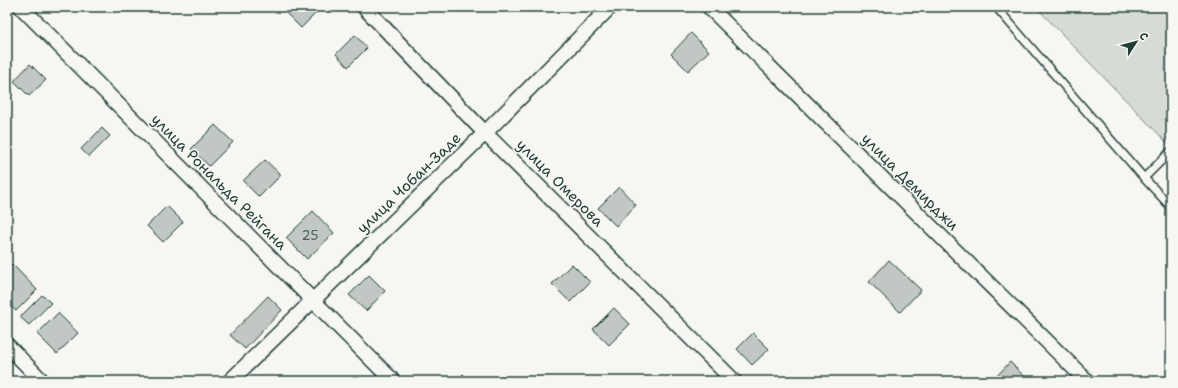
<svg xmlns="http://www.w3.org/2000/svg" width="1178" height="388" font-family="'Shantell Sans',sans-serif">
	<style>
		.green { fill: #d6dbd6; stroke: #7a8c85 }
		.building { fill: #c1c8c3; stroke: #1f3d34 }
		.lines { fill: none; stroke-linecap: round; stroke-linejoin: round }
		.lane-casing { stroke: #1f3d34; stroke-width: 10 }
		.street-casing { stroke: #1f3d34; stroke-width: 17 }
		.lane { stroke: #f6f6f2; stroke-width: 7 }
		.street { stroke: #f6f6f2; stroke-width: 14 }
		.labels { text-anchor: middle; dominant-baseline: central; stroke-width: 3; stroke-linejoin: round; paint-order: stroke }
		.number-label { font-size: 13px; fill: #486058 }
		.street-label { font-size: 15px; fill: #1f3d34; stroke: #f6f6f2 }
	</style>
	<rect width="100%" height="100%" fill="#f6f6f2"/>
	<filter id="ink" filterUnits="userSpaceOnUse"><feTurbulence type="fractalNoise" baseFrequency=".025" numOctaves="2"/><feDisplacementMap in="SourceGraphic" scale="8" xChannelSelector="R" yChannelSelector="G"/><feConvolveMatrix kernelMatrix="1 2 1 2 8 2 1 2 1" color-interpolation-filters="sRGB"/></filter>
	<g filter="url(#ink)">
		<!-- green -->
		<path class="green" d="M1036 7H1171V147Z"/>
		<!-- building -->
		<path class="building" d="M280 7H322L301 28Z
			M691 33 709 51 688 71 671 54Z
			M355 35 367 48 348 67 336 54Z
			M30 64 46 80 29 96 14 81Z
			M215 125 233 142 209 166 191 149Z
			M102 128 110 136 89 157 81 149Z
			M265 160 281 175 259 197 243 181Z
			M619 187 636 205 616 226 598 208Z
			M167 206 183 222 163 242 147 226Z
			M313 211 334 233 307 259 286 238Z
			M889 260 921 290 900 312 869 282Z
			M12 264 37 290 16 311 7 303V269Z
			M572 264 590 282 570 302 552 284Z
			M369 275 385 291 366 311 349 295Z
			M42 295 51 303 29 325 20 317Z
			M268 296 282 310 245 349 230 335Z
			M614 308 630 324 609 345 593 329Z
			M58 313 78 333 57 354 37 334Z
			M753 333 769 349 752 365 737 349Z
			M1010 362 1029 381H992Z
			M463 374 470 381H457Z"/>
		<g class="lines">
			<!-- lane casing -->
			<g class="lane-casing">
				<path id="lane" d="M996 7 1144 178 1171 207
					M1144 178 1171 151"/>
			</g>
			<!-- street casing -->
			<g class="street-casing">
				<path id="street" d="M21 7 393 381
					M364 7 485 133 734 381
					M709 7 1087 381
					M7 345 42 381
					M230 381 485 133 610 7"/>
			</g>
			<!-- lane -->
			<use href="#lane" class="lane"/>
			<!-- street -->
			<use href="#street" class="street"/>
		</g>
	</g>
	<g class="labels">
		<!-- number labels -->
		<g class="number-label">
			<text x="310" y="235">25</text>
		</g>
		<!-- street labels -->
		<g class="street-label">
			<text transform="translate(219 182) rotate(45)">улица Рональда Рейгана</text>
			<text transform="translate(910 182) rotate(45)">улица Демирджи</text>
			<text transform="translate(409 183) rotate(-44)">улица Чобан-Заде</text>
			<text transform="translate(560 183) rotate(45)">улица Омерова</text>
		</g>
	</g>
	<!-- margin -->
	<rect width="1178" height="388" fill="none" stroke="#f6f6f2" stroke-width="24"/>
	<rect x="12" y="12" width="1154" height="364" fill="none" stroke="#1f3d34" stroke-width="1.5" filter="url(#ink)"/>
	<!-- north arrow -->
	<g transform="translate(1136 42) rotate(54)" stroke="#f6f6f2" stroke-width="3" paint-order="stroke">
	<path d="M0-3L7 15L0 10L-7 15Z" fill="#1f3d34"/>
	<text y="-6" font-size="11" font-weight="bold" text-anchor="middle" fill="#1f3d34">С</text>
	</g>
</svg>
